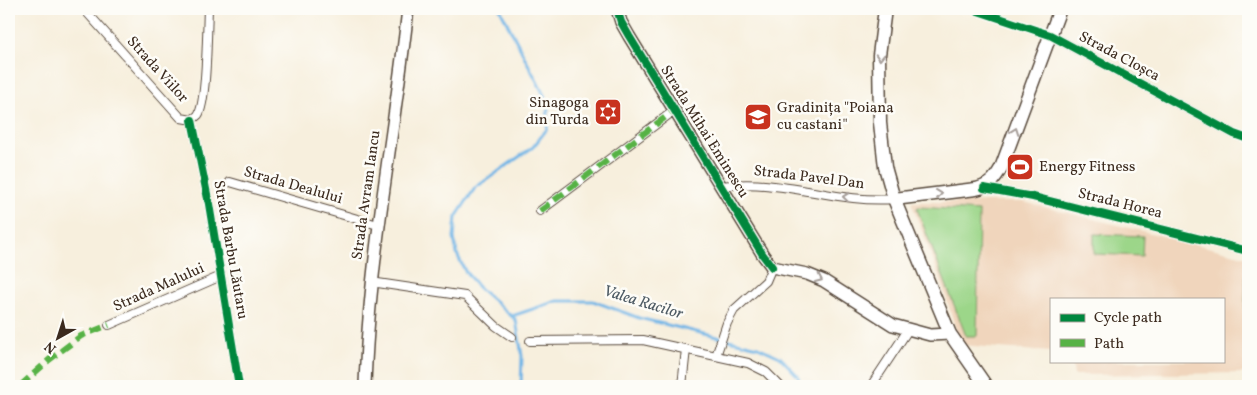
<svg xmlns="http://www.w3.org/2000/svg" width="1257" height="395" font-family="Vollkorn,serif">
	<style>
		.built { fill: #f0d5bc }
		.green { fill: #9cd689; stroke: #6c8054 }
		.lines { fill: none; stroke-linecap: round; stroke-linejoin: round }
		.stream { stroke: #71b5e6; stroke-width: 3 }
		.street-casing { stroke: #57483b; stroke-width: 10 }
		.secondary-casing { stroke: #57483b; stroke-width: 14 }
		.primary-casing { stroke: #57483b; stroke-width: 15 }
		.street { stroke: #fff; stroke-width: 8 }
		.secondary { stroke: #fff; stroke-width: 11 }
		.primary { stroke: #fff; stroke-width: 12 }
		.quiet { stroke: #57b245; stroke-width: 6; stroke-dasharray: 12 6; stroke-linecap: butt }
		.cycleway-casing { stroke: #fdfcf7; stroke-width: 11 }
		.cycleway { stroke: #00873e; stroke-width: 8 }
		.oneway { stroke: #a79f9a }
		.labels { text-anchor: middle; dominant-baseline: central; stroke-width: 5; stroke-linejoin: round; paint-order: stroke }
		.street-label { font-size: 15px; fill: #3b2a1e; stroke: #fdfcf7 }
		.poi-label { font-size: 15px; fill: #3b2a1e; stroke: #fdfcf7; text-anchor: start }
		.water-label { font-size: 16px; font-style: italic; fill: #4e5b64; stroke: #fdfcf7 }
	</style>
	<rect width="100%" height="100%" fill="#fdfcf7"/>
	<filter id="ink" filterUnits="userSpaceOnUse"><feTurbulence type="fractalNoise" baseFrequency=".02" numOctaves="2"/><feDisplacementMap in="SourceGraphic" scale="10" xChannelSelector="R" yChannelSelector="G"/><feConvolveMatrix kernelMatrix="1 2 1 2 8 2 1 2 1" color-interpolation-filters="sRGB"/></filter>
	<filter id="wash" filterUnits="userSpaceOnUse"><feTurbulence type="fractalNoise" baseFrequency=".0096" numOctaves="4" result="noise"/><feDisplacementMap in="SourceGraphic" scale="20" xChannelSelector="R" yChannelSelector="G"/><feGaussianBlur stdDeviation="1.12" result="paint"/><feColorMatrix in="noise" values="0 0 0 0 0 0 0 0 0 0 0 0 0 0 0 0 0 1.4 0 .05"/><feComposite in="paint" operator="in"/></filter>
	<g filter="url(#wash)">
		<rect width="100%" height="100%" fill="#f7efdd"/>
		<!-- built -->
		<path class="built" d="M911 202H1024L1248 257V373L1074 375 1072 361H1223V299H1051V352L961 345 940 278Z"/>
		<!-- green -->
		<path class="green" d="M918 207 979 211 977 336H966L917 209Z
			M1094 234 1143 236 1142 256 1094 254Z
			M1246 273H1248V335H1244Z"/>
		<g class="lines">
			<!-- stream -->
			<path class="stream" d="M500 9 548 103 547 129 533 147 475 188 456 217 454 238 457 254 465 271 478 287 516 320 522 356 521 386
				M512 316 557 301H593L639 318 758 347 780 357 798 376 800 386"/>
		</g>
	</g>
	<g filter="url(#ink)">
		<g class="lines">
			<!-- street casing -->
			<g class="street-casing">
				<path id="street" d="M84 9 181 118 192 120
					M601 9H606
					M972 9 1050 35 1234 134 1248 139
					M192 120 209 204 239 386
					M192 120C194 118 196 117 198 115 207 103 207 27 208 9
					M230 182 378 225
					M721 186C780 177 836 204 894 199
					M984 188 1033 197 1248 251
					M540 211 675 110
					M371 282 465 296 496 326 512 337
					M109 325 221 276
					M530 341 643 340 748 363 766 372 780 386
					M716 356 727 323 734 310 766 281 772 267
					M682 386 686 349
					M871 386 908 330"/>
			</g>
			<!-- secondary casing -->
			<g class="secondary-casing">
				<path id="secondary" d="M617 9 621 22 629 36 763 255 772 267 807 274 824 281 893 325 930 335 950 334
					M365 386C369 259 394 135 408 9"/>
			</g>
			<!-- primary casing -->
			<g class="primary-casing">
				<path id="primary" d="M885 9 879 55 880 123 885 167 894 199 950 334 986 386
					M894 199 976 189C989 186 995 179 1001 168L1060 9"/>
			</g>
			<!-- street -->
			<use href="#street" class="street"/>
			<!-- secondary -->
			<use href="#secondary" class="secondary"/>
			<!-- primary -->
			<use href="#primary" class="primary"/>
			<!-- quiet -->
			<path class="quiet" d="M601 9H606
				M540 211 675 110
				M20 386 49 360 81 336 109 325"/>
			<!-- cycleway casing -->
			<g class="cycleway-casing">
				<path id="cycleway" d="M617 9 621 22 629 36 763 255 772 267
					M972 9 1050 35 1234 134 1248 139
					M192 120 209 204 239 386
					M984 188 1033 197 1248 251"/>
			</g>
			<!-- cycleway -->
			<use href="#cycleway" class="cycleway"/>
		</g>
		<!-- one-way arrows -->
		<defs><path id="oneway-chevron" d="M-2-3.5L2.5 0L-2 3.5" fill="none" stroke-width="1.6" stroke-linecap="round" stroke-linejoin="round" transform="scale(1.25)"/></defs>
		<g class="oneway">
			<use href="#oneway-chevron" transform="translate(880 57) rotate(92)"/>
			<use href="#oneway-chevron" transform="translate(1015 131) rotate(-70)"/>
			<use href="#oneway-chevron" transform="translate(939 194) rotate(-7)"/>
			<use href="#oneway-chevron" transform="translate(846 197) rotate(-174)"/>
			<use href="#oneway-chevron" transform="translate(819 279) rotate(25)"/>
		</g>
	</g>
	<!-- icons -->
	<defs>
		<g id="synagogue-square" transform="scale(1.4375)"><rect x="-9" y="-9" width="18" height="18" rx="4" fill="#c8321e" stroke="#fdfcf7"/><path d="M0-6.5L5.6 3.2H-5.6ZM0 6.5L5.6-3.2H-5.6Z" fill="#fff"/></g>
		<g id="school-square" transform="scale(1.4375)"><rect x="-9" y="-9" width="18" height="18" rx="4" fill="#c8321e" stroke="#fdfcf7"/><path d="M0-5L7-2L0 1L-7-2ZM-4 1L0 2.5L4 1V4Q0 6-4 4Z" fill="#fff"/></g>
		<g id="stadium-square" transform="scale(1.4375)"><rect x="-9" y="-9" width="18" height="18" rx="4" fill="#c8321e" stroke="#fdfcf7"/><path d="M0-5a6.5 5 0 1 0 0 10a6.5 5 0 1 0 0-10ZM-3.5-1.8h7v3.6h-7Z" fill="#fff"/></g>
	</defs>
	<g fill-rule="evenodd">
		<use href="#synagogue-square" x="608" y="112"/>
		<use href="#school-square" x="758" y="117"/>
		<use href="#stadium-square" x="1020" y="167"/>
	</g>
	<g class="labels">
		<!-- street labels -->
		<g class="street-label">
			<text transform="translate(1119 57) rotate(28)">Strada Cloșca</text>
			<text transform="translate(157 70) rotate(48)">Strada Viilor</text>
			<text transform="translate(704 132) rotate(58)">Strada Mihai Eminescu</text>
			<text transform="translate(809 178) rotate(7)">Strada Pavel Dan</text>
			<text transform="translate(293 186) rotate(16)">Strada Dealului</text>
			<text transform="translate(367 195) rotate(-82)">Strada Avram Iancu</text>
			<text transform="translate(1120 204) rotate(14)">Strada Horea</text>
			<text transform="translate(230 250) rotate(80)">Strada Barbu Lăutaru</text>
			<text transform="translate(159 288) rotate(-24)">Strada Malului</text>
		</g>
		<!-- poi labels -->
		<g class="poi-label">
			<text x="589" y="103" text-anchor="end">Sinagoga<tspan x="589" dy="17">din Turda</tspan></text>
			<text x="777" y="108">Gradinița "Poiana<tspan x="777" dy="17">cu castani"</tspan></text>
			<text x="1039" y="167">Energy Fitness</text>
		</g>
		<!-- water labels -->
		<g class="water-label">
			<text transform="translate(643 303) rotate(17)">Valea Racilor</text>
		</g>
	</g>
	<!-- margin -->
	<rect width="1257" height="395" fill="none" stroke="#fdfcf7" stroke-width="30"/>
	<!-- legend -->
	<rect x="1050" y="298" width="175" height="65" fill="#fdfcf7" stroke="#afa8a0"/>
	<rect x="1060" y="314" width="25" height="8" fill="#00873e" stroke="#afa8a0"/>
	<text x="1094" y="322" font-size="15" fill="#3b2a1e">Cycle path</text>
	<rect x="1060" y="339" width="25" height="8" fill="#57b245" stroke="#afa8a0"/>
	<text x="1094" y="348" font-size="15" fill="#3b2a1e">Path</text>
	<!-- north arrow -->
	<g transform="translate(58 338) rotate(219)" stroke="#fdfcf7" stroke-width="4" paint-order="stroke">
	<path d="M0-4L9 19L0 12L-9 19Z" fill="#3b2a1e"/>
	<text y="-8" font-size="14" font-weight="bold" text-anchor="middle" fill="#3b2a1e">N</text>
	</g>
</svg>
